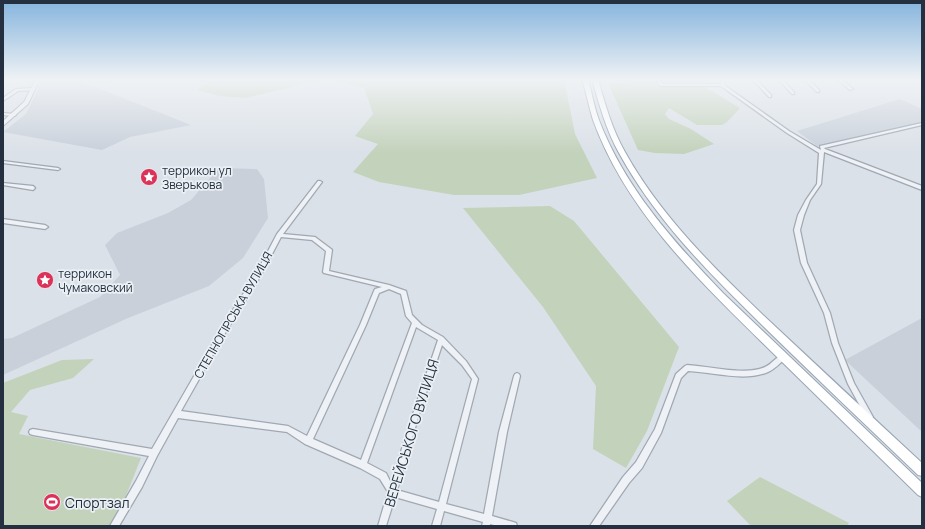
<svg xmlns="http://www.w3.org/2000/svg" width="925" height="529" font-family="Manrope,sans-serif">
	<style>
		.built { fill: #c9d0da }
		.green { fill: #c3d2bb }
		.lines { fill: none; stroke-linecap: round; stroke-linejoin: round }
		.minor-casing { stroke: #a0a8b2; stroke-width: 2.5 }
		.tertiary-casing { stroke: #a0a8b2; stroke-width: 2 }
		.primary-casing { stroke: #99a6b5; stroke-width: 2 }
		.minor { fill: #eef2f6; fill-rule: evenodd }
		.tertiary { fill: #eef2f6; fill-rule: evenodd }
		.primary { fill: #fff; fill-rule: evenodd }
		.labels { text-anchor: middle; dominant-baseline: central; stroke-width: 3.5; stroke-linejoin: round; paint-order: stroke }
		.poi-label { font-size: 12px; fill: #24303f; stroke: #ebf0f5; text-anchor: start }
		.street-label { font-size: 12px; fill: #24303f; stroke: #ebf0f5 }
		.near-street-label { font-size: 14px; fill: #24303f; stroke: #ebf0f5 }
		.near-poi-label { font-size: 14px; fill: #24303f; stroke: #ebf0f5; text-anchor: start }
	</style>
	<rect width="100%" height="100%" fill="#dbe1e8"/>
	<!-- built -->
	<path class="built" d="M43 79H75L191 125 130 137 102 150 3 132 26 114Z
		M900 99 922 109V123L817 146 797 131Z
		M219 168 257 169 264 179 268 218 243 258 209 286 128 318 3 375V339L12 338 100 297 120 275 105 245 117 233 168 213 191 200Z
		M922 318V432L845 360Z"/>
	<!-- green -->
	<path class="green" d="M203 79H564L575 134 597 178 519 195H454L379 182 353 172 378 144 355 136 373 114 364 88 326 79 245 98 219 96 197 90 210 81Z
		M624 79H654L658 86 705 87 740 108 727 122 722 125H697L669 108 665 114 669 119 691 129 714 144 684 154 655 153 638 150 608 83H628Z
		M550 206 574 221 679 347 647 431 626 468 593 449 596 386 543 307 463 208Z
		M94 359 73 378 30 390 11 412 28 416 19 434 141 458 114 526H3V383L62 360Z
		M760 477 849 523 847 526H751L727 501Z"/>
	<g class="lines">
		<!-- minor casing -->
		<g class="minor-casing">
			<path id="minor" d="M97 79 106 80 108 79H112L106 82Z
				M656 79H660L662 84H721L722 79H726L724 85 789 131 821 150 820 146 922 123V125L824 148 825 149 922 186V190L824 152 821 184 810 200 804 215 800 230 807 263 830 313 838 343 854 383 873 417 871 419 869 420 867 419 848 384 832 343 824 313 801 263 794 230 798 215 806 200 817 184 819 153 787 133 721 86H661L659 85Z
				M752 79H756L771 95V97H769Z
				M778 79H782L794 92V94H792Z
				M804 79H808L819 90V92H817Z
				M837 79H841L853 89 850 90Z
				M33 88H34V90L18 91 3 101V98L16 89Z
				M3 113 14 114 16 115 14 116 3 115Z
				M3 161 58 168 60 169 58 170 3 163Z
				M318 181H320L322 182 283 234 315 237 331 249 332 250 329 271 389 285 406 291 412 315 422 325 443 337 466 361 478 379 446 504 484 514 499 432 514 376 515 374 517 373 519 374 520 376 507 432 492 516 513 522 516 523 517 526H498L490 524V526H482L483 522 444 511 440 526H432L437 509 395 497 386 526H378L388 492 380 479 360 468 305 444 287 432 178 418 157 456 142 487 119 526H110L136 481 149 456 33 435 30 434 29 432 30 430 33 429 152 449 224 324 256 274 277 234ZM281 237 312 240 326 251 323 272 324 273 382 287 375 289 374 291 360 325 307 436 288 426 181 411 228 328 260 277ZM389 289 401 294 406 316 412 323 361 460 313 439 366 325 379 293ZM416 327 438 340 414 411 391 483 386 473 367 463ZM442 345 462 365 472 379 439 502 397 490 420 411Z
				M3 183 33 186 35 188 33 190 3 185Z
				M3 219 45 225 48 227 45 229 3 223Z
				M783 354 785 355 786 357 785 359C780 363 775 369 768 372 745 382 713 372 688 371L681 378 661 433 642 468 629 483 599 526H590L623 477 636 462 655 429 676 374 685 366 687 365C708 366 746 376 765 367 772 364 776 357 783 354Z"/>
		</g>
		<!-- tertiary casing -->
		<g class="tertiary-casing">
			<path id="tertiary" d="M36 79H40L28 104 3 126V121L24 102Z"/>
		</g>
		<!-- primary casing -->
		<g class="primary-casing">
			<path id="primary" d="M582 79H588C592 93 594 107 599 120 625 188 674 242 723 293L922 483V497L918 495C871 449 824 403 777 357 707 288 628 216 593 120 589 107 586 92 582 79Z
				M592 79H598C605 104 612 129 625 152 660 215 712 266 763 315 816 365 869 414 922 463V476L918 475C866 425 813 375 761 324 708 272 655 219 619 153 606 130 599 104 592 79Z"/>
		</g>
		<!-- minor -->
		<use href="#minor" class="minor"/>
		<!-- tertiary -->
		<use href="#tertiary" class="tertiary"/>
		<!-- primary -->
		<use href="#primary" class="primary"/>
	</g>
	<!-- sky -->
	<linearGradient id="sky" x2="0" y2="1"><stop stop-color="#85b4dd"/><stop offset="0.52" stop-color="#eff2f5"/><stop offset="1" stop-color="#eff2f5" stop-opacity="0"/></linearGradient>
	<rect width="925" height="153" fill="url(#sky)"/>
	<!-- icons -->
	<defs>
		<g id="sight-disc" transform="scale(0.9)"><circle r="9.5" fill="#dc3159" stroke="#ebf0f5"/><path d="M0-6L1.8-2.2L6-1.7L2.9 1.2L3.7 5.4L0 3.3L-3.7 5.4L-2.9 1.2L-6-1.7L-1.8-2.2Z" fill="#fff"/></g>
		<g id="stadium-disc" transform="scale(0.9)"><circle r="9.5" fill="#dc3159" stroke="#ebf0f5"/><path d="M0-5a6.5 5 0 1 0 0 10a6.5 5 0 1 0 0-10ZM-3.5-1.8h7v3.6h-7Z" fill="#fff"/></g>
	</defs>
	<g fill-rule="evenodd">
		<use href="#sight-disc" x="149" y="177"/>
		<use href="#sight-disc" x="45" y="280"/>
		<use href="#stadium-disc" x="52" y="502"/>
	</g>
	<g class="labels">
		<!-- poi labels -->
		<g class="poi-label">
			<text x="162" y="170">террикон ул<tspan x="162" dy="14">Зверькова</tspan></text>
			<text x="58" y="273">террикон<tspan x="58" dy="14">Чумаковский</tspan></text>
		</g>
		<!-- street labels -->
		<g class="street-label">
			<text transform="translate(233 315) rotate(-60)">СТЕПНОГІРСЬКА ВУЛИЦЯ</text>
		</g>
		<!-- near-street labels -->
		<g class="near-street-label">
			<text transform="translate(411 433) rotate(-73)">ВЕРЕЙСЬКОГО ВУЛИЦЯ</text>
		</g>
		<!-- near-poi labels -->
		<g class="near-poi-label">
			<text x="65" y="502">Спортзал</text>
		</g>
	</g>
	<!-- border -->
	<rect width="925" height="529" fill="none" stroke="#24303f" stroke-width="8"/>
</svg>
